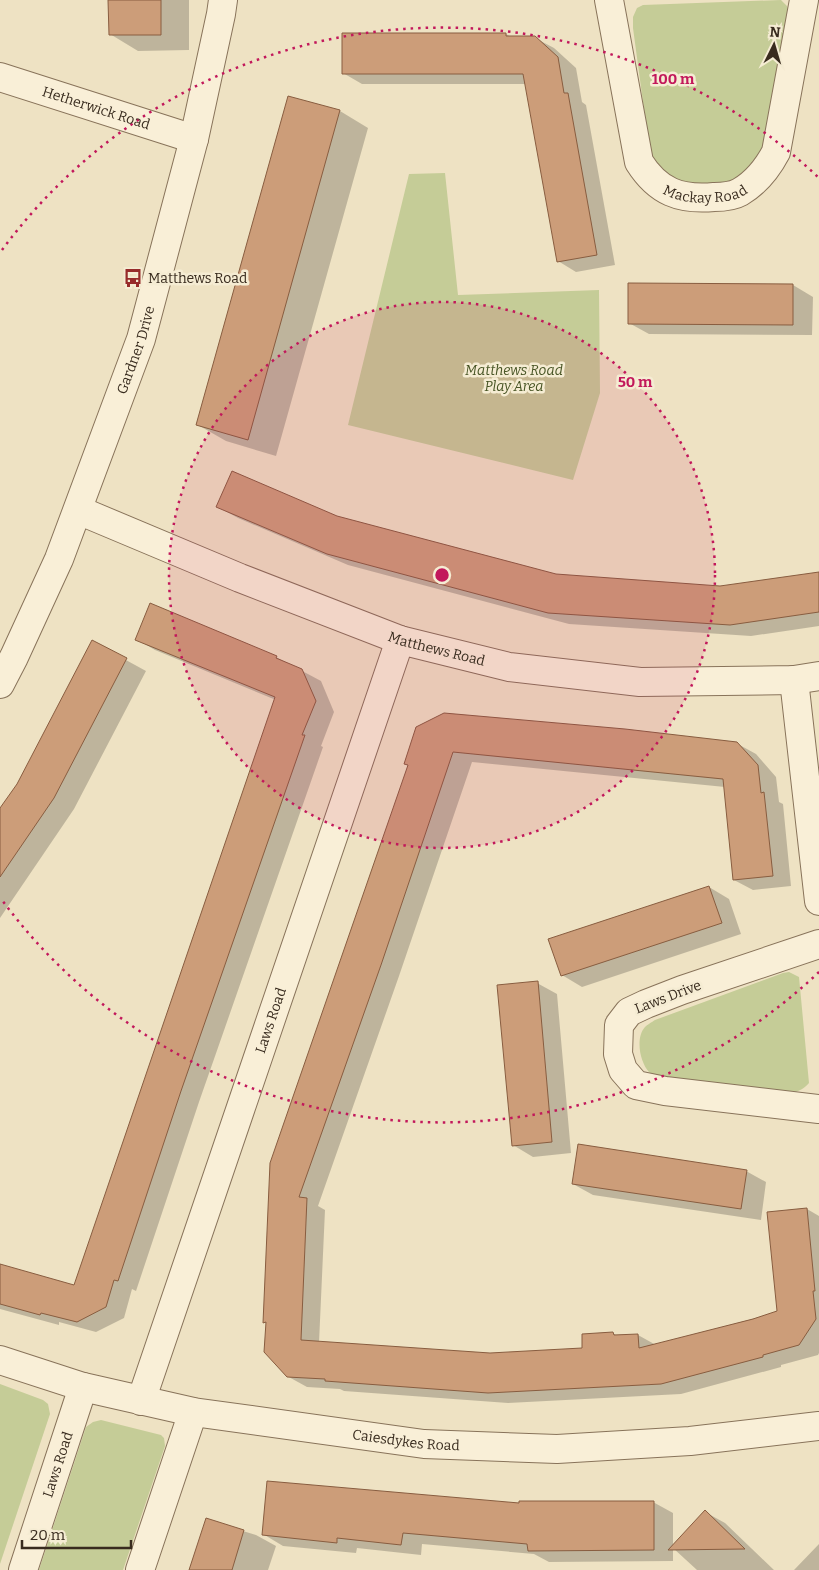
<svg xmlns="http://www.w3.org/2000/svg" width="819" height="1570" font-family="Bitter,serif">
	<style>
		.green { fill: #c5cc97 }
		.shadow { fill: #0003 }
		.building { fill: #cc9d79; stroke: #885d40 }
		.lines { fill: none; stroke-linecap: round; stroke-linejoin: round }
		.minor-casing { stroke: #88735a; stroke-width: 30 }
		.minor { stroke: #f9efd7; stroke-width: 28 }
		.ring { fill: none; stroke: #c2185b; stroke-width: 2.5; stroke-dasharray: 2.5 5 }
		.labels { text-anchor: middle; dominant-baseline: central; stroke-width: 5; stroke-linejoin: round; paint-order: stroke }
		.street-label { font-size: 14px; fill: #382b1e; stroke: #f5ecd3 }
		.poi-label { font-size: 14px; fill: #382b1e; stroke: #f5ecd3; text-anchor: start }
		.park-label { font-size: 14px; font-style: italic; fill: #485525; stroke: #f5ecd3 }
		.centre { fill: #c2185b; stroke: #f5ecd3; stroke-width: 2.5 }
		.ring-label { font-size: 15px; text-anchor: middle; font-weight: bold; fill: #c2185b; stroke: #f5ecd3; stroke-width: 5; stroke-linejoin: round; paint-order: stroke }
	</style>
	<rect width="100%" height="100%" fill="#eee2c3"/>
	<!-- green -->
	<path class="green" d="M781 0 787 6 790 15 765 154 730 188 670 182 650 154 633 28V17L637 8 643 5Z
		M445 173 458 295 599 290 600 393 573 480 348 425 409 174Z
		M789 972 799 977 809 1083C804 1089 799 1091 792 1093L663 1080C659 1077 652 1075 649 1072 640 1062 635 1038 645 1027 647 1025 652 1022 655 1020L783 973Z
		M0 1384 43 1400 48 1404 50 1414 0 1564Z
		M101 1420 161 1435 164 1438 165 1446 123 1570H39L86 1427 93 1422Z"/>
	<!-- shadow -->
	<path class="shadow" d="M109 0H189V50L138 51 110 34Z
		M506 34 511 37 535 38 554 48 576 68 582 102 586 105 615 265 576 272 558 261 526 84H362L343 73Z
		M340 111 368 128 276 456 226 441 198 425Z
		M793 285 813 297 812 335 649 334 629 323Z
		M218 507 336 517 556 576 720 587 819 573V626L751 636 569 624 348 565 238 518Z
		M136 639 276 657 321 681 334 712 321 746 323 747 199 1102 136 1291 132 1289 124 1318 96 1332 59 1322V1325L0 1309V1265L75 1286 276 700 155 650Z
		M93 642 146 671 74 809 0 918V810L18 784Z
		M417 728 736 743 756 754 776 777 779 802 783 804 791 886 753 890 734 880 725 787 472 762 399 976 318 1206 325 1210 319 1343 490 1354 584 1349 613 1333 617 1336 638 1335 656 1345 778 1312 807 1209 819 1216V1353L818 1355 781 1365V1367L681 1394 508 1403 344 1391 340 1389 307 1387 287 1376 267 1324 264 1322 409 765Z
		M709 887 729 899 741 934 582 987 562 975Z
		M537 983 557 994 571 1153 533 1157 513 1145Z
		M746 1171 766 1182 761 1220 593 1195 573 1184Z
		M653 1502 673 1513V1546L705 1512 725 1523 774 1570H697L673 1548V1561L549 1562 534 1554 422 1544 421 1555 357 1548 356 1553 283 1546 263 1534 520 1504Z
		M207 1520 256 1535 276 1546 268 1570H191Z
		M819 1544V1570H794Z"/>
	<!-- building -->
	<path class="building" d="M108 0H161V35H109Z
		M342 33H506V36H535L558 57 564 93H568L597 255 557 262 523 74H342Z
		M288 96 340 110 248 440 196 425Z
		M628 283 793 284V325L628 324Z
		M232 471 337 516 556 574 720 586 819 572V612L730 625 548 613 327 554 216 507Z
		M150 603 277 656 276 658 302 669 316 701 302 735H305L181 1091 118 1281 114 1280 106 1307 77 1322 41 1313 40 1315 0 1304V1264L74 1285 275 697 135 640Z
		M92 640 127 658 54 798 0 877V808L17 784Z
		M444 713 625 729 737 742 758 765 761 793 764 792 773 876 733 880 723 779 453 752 381 965 299 1197 307 1198 301 1340 490 1353 582 1348V1334L613 1332 614 1335 638 1334 639 1348 753 1319 777 1311 767 1212 807 1208 815 1291H813L816 1319 799 1345 763 1355V1357L661 1384 488 1393 325 1381V1379L287 1377 264 1352 266 1322 263 1323 270 1163 408 765 404 764 416 727Z
		M709 886 722 923 561 976 548 939Z
		M538 981 552 1142 512 1146 497 985Z
		M578 1144 747 1170 741 1209 572 1184Z
		M267 1481 519 1503V1501H654V1550L528 1551 527 1544 403 1533 401 1545 337 1538V1543L262 1535Z
		M705 1510 745 1549 668 1550Z
		M206 1518 244 1530 232 1570H189Z"/>
	<g class="lines">
		<!-- minor casing -->
		<g class="minor-casing">
			<g id="minor">
				<path id="s1" d="M609 0 639 162C658 192 680 200 714 197 722 197 733 196 740 192 757 182 767 169 776 152L804 0"/>
				<path id="s2" d="M0 77 194 139"/>
				<path id="s3" d="M78 510 240 578 400 640 509 667 640 682 794 680 819 676"/>
				<path d="M794 680 819 901"/>
				<path id="s4" d="M0 684 14 657 59 559 141 339 194 139 221 14 223 0"/>
				<path d="M819 944 682 990 646 1004 629 1012 619 1025 618 1054 623 1070 636 1085 665 1091 819 1109"/>
				<path id="s5" d="M0 1360 83 1387 193 1412 424 1444 557 1449 690 1441 819 1426"/>
				<path id="s6" d="M141 1401 400 640"/>
				<path id="s7" d="M23 1570 83 1387"/>
				<path d="M140 1570 193 1412"/>
			</g>
		</g>
		<!-- minor -->
		<use href="#minor" class="minor"/>
	</g>
	<!-- distance rings -->
	<circle cx="442" cy="575" r="273" fill="#c2185b" fill-opacity=".12"/>
	<g class="ring">
		<circle cx="442" cy="575" r="273"/>
		<path d="M819 972A547 547 0 0 1 2 900M2 250A547 547 0 0 1 819 178"/>
	</g>
	<!-- icons -->
	<defs>
		<g id="bus-bare" transform="scale(1.5)"><path d="M-5-6H5V4H4V6H2V4H-2V6H-4V4H-5ZM-3.5-4V0h7V-4ZM-3.5 1.2v1.5H-2V1.2ZM2 1.2v1.5H3.5V1.2Z" fill="#972b2a" stroke="#f5ecd3" stroke-width="2.5" paint-order="stroke"/></g>
	</defs>
	<g fill-rule="evenodd">
		<use href="#bus-bare" x="133" y="278"/>
	</g>
	<g class="labels">
		<!-- street labels -->
		<g class="street-label">
			<text stroke="none"><textPath href="#s2" startOffset="101">Hetherwick Road</textPath></text>
			<text stroke="none"><textPath href="#s1" startOffset="244">Mackay Road</textPath></text>
			<text stroke="none"><textPath href="#s4" startOffset="361">Gardner Drive</textPath></text>
			<text stroke="none"><textPath href="#s3" startOffset="385">Matthews Road</textPath></text>
			<text transform="translate(668 997) rotate(-21)">Laws Drive</text>
			<text stroke="none"><textPath href="#s6" startOffset="402">Laws Road</textPath></text>
			<text stroke="none"><textPath href="#s5" startOffset="415">Caiesdykes Road</textPath></text>
			<text stroke="none"><textPath href="#s7" startOffset="111">Laws Road</textPath></text>
		</g>
		<!-- poi labels -->
		<g class="poi-label">
			<text x="148" y="278">Matthews Road</text>
		</g>
		<!-- park labels -->
		<g class="park-label">
			<text x="514" y="370">Matthews Road<tspan x="514" dy="16">Play Area</tspan></text>
		</g>
	</g>
	<circle cx="442" cy="575" r="8" class="centre"/>
	<g class="ring-label">
		<text x="673" y="84">100 m</text>
		<text x="635" y="387">50 m</text>
	</g>
	<!-- north arrow -->
	<g transform="translate(774 45) rotate(5)" stroke="#f5ecd3" stroke-width="4" paint-order="stroke">
	<path d="M0-4L9 19L0 12L-9 19Z" fill="#382b1e"/>
	<text y="-8" font-size="14" font-weight="bold" text-anchor="middle" fill="#382b1e">N</text>
	</g>
	<!-- scale -->
	<path d="M22 1540v8h109v-8" fill="none" stroke="#382b1e" stroke-width="2.5"/>
	<text x="30" y="1540" font-size="15" fill="#382b1e" stroke="#f5ecd3" stroke-width="4" paint-order="stroke">20 m</text>
</svg>
